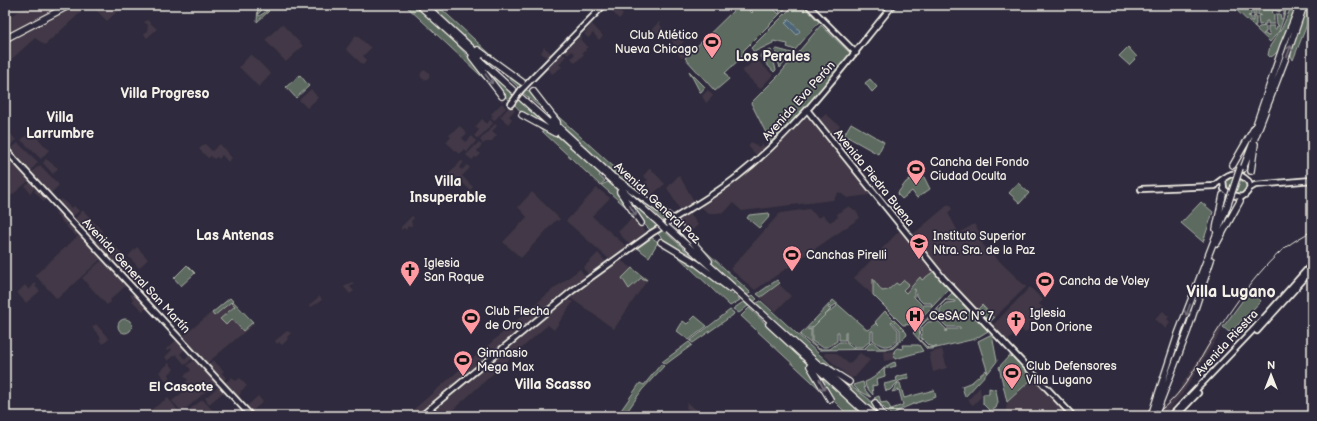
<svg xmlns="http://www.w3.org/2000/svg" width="1317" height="421" font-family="'Balsamiq Sans',sans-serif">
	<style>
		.built { fill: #423946 }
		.green { fill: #5c6b61; stroke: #a8aea4; fill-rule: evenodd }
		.water { fill: #4e6678; stroke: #909ea5 }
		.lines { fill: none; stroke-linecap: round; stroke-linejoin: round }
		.major-casing { stroke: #f4f1e8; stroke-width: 8 }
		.highway-casing { stroke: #f4f1e8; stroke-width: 8 }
		.major { stroke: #2f2a3d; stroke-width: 4.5 }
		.highway { stroke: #2f2a3d; stroke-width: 5.5 }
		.rail { stroke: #f4f1e8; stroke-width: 1 }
		.major-bridge-casing { stroke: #f4f1e8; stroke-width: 8; stroke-linecap: butt }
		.highway-bridge-casing { stroke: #f4f1e8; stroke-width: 8; stroke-linecap: butt }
		.major-bridge { stroke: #2f2a3d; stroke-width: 4.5 }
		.highway-bridge { stroke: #2f2a3d; stroke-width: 5.5 }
		.oneway { stroke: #747079 }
		.labels { text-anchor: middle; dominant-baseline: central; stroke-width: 3.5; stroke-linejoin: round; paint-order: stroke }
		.poi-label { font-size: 12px; fill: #f4f1e8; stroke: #2f2a3d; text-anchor: start }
		.street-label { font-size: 12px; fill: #f4f1e8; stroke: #2f2a3d }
		.neighbourhood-label { font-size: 13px; font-weight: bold; fill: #f4f1e8; stroke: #2f2a3d }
		.quarter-label { font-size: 14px; font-weight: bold; fill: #f4f1e8; stroke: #2f2a3d }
		.district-label { font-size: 16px; font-weight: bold; fill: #f4f1e8; stroke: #2f2a3d }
	</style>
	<rect width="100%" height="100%" fill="#2f2a3d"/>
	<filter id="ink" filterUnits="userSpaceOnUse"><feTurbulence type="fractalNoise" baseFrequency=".025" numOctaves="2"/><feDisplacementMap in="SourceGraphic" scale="8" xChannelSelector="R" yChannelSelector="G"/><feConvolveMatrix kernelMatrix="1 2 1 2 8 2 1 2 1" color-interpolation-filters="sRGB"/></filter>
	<g filter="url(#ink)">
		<!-- built -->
		<path class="built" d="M30 5H65L5 36V19Z
			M75 5H89L45 45 35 38 5 65V42Z
			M91 5H124L107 21Z
			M610 5H613L623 15 619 19 608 7Z
			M147 20 157 29 147 38 144 34 147 31 148 25 144 22Z
			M659 22 664 32 663 35 659 32 657 34 652 29Z
			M282 24 303 46 286 62 265 40Z
			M592 24 603 36 599 40 593 33 588 38 584 34Z
			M673 34 684 41 678 48 685 55 683 58 680 57 670 37Z
			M356 35 371 48 363 56 367 60 363 65 346 49Z
			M581 36 583 37 580 39 588 47 585 49 586 51 582 52 584 54 575 63 571 58 575 54 572 51 568 55 565 51Z
			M544 47 552 54 548 59 541 53Z
			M251 54 271 74 259 87 239 67Z
			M562 54 566 56 559 64 562 67 552 74 548 68Z
			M756 59 773 75 760 89 742 71Z
			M420.5 75a4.5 4.5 0 1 1 9 0a4.5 4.5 0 1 1-9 0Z
			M311 89 318 98 307 108 299 100Z
			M708 90 713 96 706 103 702 96Z
			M502 103 506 108 494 121 491 118 493 116 491 114Z
			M510 106 515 110 509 116 512 119 508 124 500 117Z
			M826 114 840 126 832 135 819 120Z
			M806 118H810L870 194 869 195 847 198 839 192 833 200 742 211 733 203 725 212 709 214 700 206 738 181Z
			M482 119 487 124 490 120 493 123 478 139 474 136 479 130 475 127Z
			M495 124 497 126 492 131 497 135 491 142H486L483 144 480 140Z
			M460 126 467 133 462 138 466 142 472 136 476 141 467 152 464 149 459 154 446 142 451 137 449 135Z
			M5 127 16 140 7 148 5 147Z
			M31 131 49 150 41 159 21 140Z
			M751 142 759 147 762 144 767 149 758 157 748 146Z
			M18 143 38 162 30 172 9 150Z
			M478 143 482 145 477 151 481 154 477 158 475 157 472 160 466 155Z
			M205 144 212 151 220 144 232 158 228 162 222 155 219 159 217 157 214 159 211 156 208 158 199 149Z
			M7 153 31 179 6 200 5 155Z
			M46 159 58 168 53 174 43 163Z
			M461 161 464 162 459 168 462 170 467 165 470 168 462 176 473 187 470 190 463 183 457 189 452 184 456 180 450 176 447 179 446 177Z
			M40 165 59 185 50 194 30 173Z
			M650 168 665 184 650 196 648 195 651 192 645 182 648 180 643 176Z
			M679 175 694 201 680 210 667 188Z
			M32 181 37 186 30 193 25 186Z
			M38 188 47 198 44 202 34 191Z
			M597 188 610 198 592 216 627 247 609 259 566 221Z
			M532 192 560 219 558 221 556 220 521 258 503 242 527 217 518 207Z
			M62 199 71 208 74 206 79 211 72 217 57 203Z
			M949 204 952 209 948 213 959 233 974 224 985 240 982 244 1026 287 994 318 982 305 976 311 912 235Z
			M849 206 857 212 860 218 755 290 730 269 780 213 809 209 819 218 823 215 830 222 838 217 837 214Z
			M60 211 69 221 65 225 55 214Z
			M82 211H84L102 231V233L94 239 92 240 74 220Z
			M690 213 698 225 690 232 678 221Z
			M412 216 414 218 411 221 412 225 410 227 408 226 406 230 404 228 401 230V227Z
			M632 218 646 232 630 245 618 232Z
			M70 223 79 233 76 236 66 226Z
			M900 230 934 271 922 280 920 278 906 293 896 283 888 290 882 291 873 280V295L854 278Z
			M80 234 102 258 57 299 35 275Z
			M104 234 123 255 115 263 96 243Z
			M137 247 148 259 139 268 128 256Z
			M598 253 607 263 589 275 583 268Z
			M125 258 144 278 136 287 117 266Z
			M103 259 128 284 110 300 111 302 107 305 82 278Z
			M619 259 648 279 614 329 569 297Z
			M580 269 585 276 417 416H406L552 290Z
			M352 282 354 284 350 287 354 291 350 294 344 287Z
			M35 283 37 285 35 286 40 291 26 303 17 293 25 285 29 290Z
			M779 284 791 296 775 312 760 298Z
			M1030 287 1043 300 1039 304 1047 311 1025 333 1020 328 1007 342 991 327Z
			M135 292 148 306 143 311 132 301 133 299 130 295Z
			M320 296 322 300 311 307 309 305Z
			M230 297 254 324 206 364 181 338Z
			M566 298 573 302 554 330 548 325 541 331 446 416H423Z
			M1163 311 1169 317 1167 319 1170 322 1166 329 1155 319Z
			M96 324 109 339 103 344 99 340 101 338 92 327Z
			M1219 327 1222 330 1182 395 1168 410 1156 416H1150L1162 409 1176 394Z
			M287 331 291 333 287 337 288 339 282 345 279 342 277 344 275 341Z
			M178 339 187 348 180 354 185 359 192 354 194 357 185 365 176 354 168 361 165 357 172 350 171 348 167 351 166 349Z
			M942 349 947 368 933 372 929 353Z
			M894 351 895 359 884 361 883 352Z
			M825 353H836L849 364 860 353 870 360 855 377 850 378 824 355Z
			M196 359 216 383 182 412 172 401 189 387 185 382 188 380 184 376 191 370 187 365Z
			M213 360 224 371 222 373 226 378 223 381 207 366Z
			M169 363 174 369 168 375 170 377 166 381 159 372Z
			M232 377 236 381 240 378 247 386 240 392 241 393 239 396 241 398 240 399 225 383Z
			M1033 378 1069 416H1005L1007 402Z
			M219 386 225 391 209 404 205 398Z
			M980 387 981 397 973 405 968 400Z
			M258 396 263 402 251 412 246 407Z
			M168 398 181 414 178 416H154L149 411Z
			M202 400H203L218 416H187L185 413Z
			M687 403 697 410 693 416H688L689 410 686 408Z"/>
		<!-- green -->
		<path class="green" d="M258 5H261L258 7 263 9 258 14 259 16 267 11 263 10V5L269 11 257 22Z
			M405 5H416C444 31 470 56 493 87Z
			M428 5H437L511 73 472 44Z
			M739 5H743L752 13 753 12 746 5H757L759 7 760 5H770L779 14 780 12 773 5H784L786 7 787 5H789L743 51 745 54 725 73 729 79 715 91 685 58Z
			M794 5H797L804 11 805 10 800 5H803L819 22 795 50 787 47 788 44 773 41V43L754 52 751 48Z
			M1233 5 1244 6V9L1246 6H1256V15H1253V11H1251V15L1248 16 1251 17V21H1253V17L1256 16V25L1254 26 1256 27 1257 29 1259 27 1266 26V32L1263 34H1266L1267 36 1271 34 1268 32V26H1274V29H1276L1277 26H1279L1277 24 1276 14H1280L1281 19H1283V14H1285V12H1283L1282 8H1280V12L1274 10 1272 12 1274 14V24H1268V21H1266V24L1259 25 1258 16 1261 15H1258V6L1288 5 1279 31 1270 42 1232 6Z
			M1292 5H1298C1293 16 1281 56 1270 57L1268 55 1270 46 1282 28Z
			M1305 5H1312V12L1293 60 1290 54Z
			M821 25 851 54 802 112 771 143 751 103 779 75Z
			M1128 47 1137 57 1129 65 1119 56Z
			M777 49 792 53 780 68 775 50Z
			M771 50 776 70 774 72 760 57 761 54Z
			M483 54 522 84 520 89Z
			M477 60 515 95 511 100H509L499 91Z
			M689 71 705 87 701 92H700Z
			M300 75 309 86 296 98 286 87Z
			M870 79 877 87 872 92 865 83Z
			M526 89 536 97 554 119 522 92Z
			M517 97 550 128 523 114 514 104Z
			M539 99 658 207 621 181 614 174 615 172H613L572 136Z
			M530 120 550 130 601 174 599 176 605 181 600 185Z
			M851 123 884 142 878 154 844 135Z
			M920 169 930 189 917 198 912 191 902 199 897 194 906 182 916 176 914 172Z
			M1236 175 1230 192 1226 188 1225 178Z
			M1242 177 1247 181 1249 186 1244 195H1235Z
			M608 182 623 196 635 215 601 185Z
			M1018 183 1029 193 1020 203 1009 193Z
			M629 189 668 219 664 221Z
			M623 194 658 225 650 230 639 219Z
			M1201 202 1213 212 1203 242 1181 223Z
			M769 213 770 216 759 228 747 218 749 215Z
			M662 229 703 266 672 248 657 233H660L659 231Z
			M686 233 750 292V293L746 296 719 271Z
			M651 237 658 242 649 257 636 247Z
			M668 247 693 262 740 300 730 306Z
			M187 265 195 273 181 286 174 278Z
			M632 268 647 280 641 278 629 289 622 278Z
			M934 271 949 289 916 324 903 325 873 295V279L882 291 888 290 896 283 899 285 904 280 909 284 903 290 906 293 920 277 922 280ZM914 289H915L916 296 923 303H931L932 305H923V309H921V304L914 297Z
			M777 280 780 283 761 297 757 294Z
			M1251 289 1261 301 1231 332H1229L1223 327Z
			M952 293 988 331 975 339 932 349H927L913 333ZM946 300 955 301V302L946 303 940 309V320L947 327H960V329H947L946 332V329L938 321 928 322 922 328 921 338 929 346 937 347 928 348 919 339 920 327 928 319H938V308Z
			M753 295 757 299 739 313 733 309Z
			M230 298 253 322 243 331 232 319 226 325 220 319 235 306 231 302 214 316 212 313Z
			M833 300 867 330 869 329 876 323 879 326 875 322 885 311 906 332 907 335 893 348 889 349 819 350 800 335ZM836 304 837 306 825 315 812 328V341C823 349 827 349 837 341V332H839V340H845V332H846V341L855 347H863L871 340V331H873V340C883 348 888 348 898 340V330L891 322 892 321 900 330V340L891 348H880L872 341 864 349H854L845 342H839L830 349H819L811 342V329L808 330V328H812L831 309 828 308 829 306 831 308Z
			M761 301 842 375 823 364 755 304Z
			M982 305 994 318 988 324 976 311Z
			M749 308 803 359 814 372 824 393 741 316Z
			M730 310 734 313 733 315 693 343 690 341Z
			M695 316 707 326 689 340 677 331 683 321 687 324Z
			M118 326a7 7 0 1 1 14 0a7 7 0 1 1-14 0Z
			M990 335H992L997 361 988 373 978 341Z
			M689 342 692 345 666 364 662 362Z
			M902 345H919L923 351 895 359 894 351 897 348 903 349Z
			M1009 356H1011L1033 378 1007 402 999 367Z
			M895 362 896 366 884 369 885 376 876 379 877 385 872 386 873 395 866 387 865 382C879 377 883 365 895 362Z
			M661 364 664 366 642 390 624 416H617L640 383 644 385Z
			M812 367 866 416H849L830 397Z
			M825 368 869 399 882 416H878Z
			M986 370 987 373 965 397 962 386 972 382Z
			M908 374 909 378 899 381 890 390 886 391 884 384 897 381 896 377Z
			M863 382 865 390 871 397 859 391 853 385Z
			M898 383H900L904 398 934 390 936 397C922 401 900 407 892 416L874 398 879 396 881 403 887 402 891 409 903 405 899 390 892 392Z
			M989 388 996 390 998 402 996 408 990 411 983 404V394H989Z"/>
		<!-- water -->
		<path class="water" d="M789 19 800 31 797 35 785 23Z"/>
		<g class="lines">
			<!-- major casing -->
			<g class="major-casing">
				<path id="major" d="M808 5 856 53
					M521 90 604 5
					M511 104 516 97
					M808 111 943 278 1073 416
					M5 149 251 416
					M1213 186C1227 177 1232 166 1248 181 1252 187 1248 193 1242 197L1231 195 1224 189 1223 179
					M1250 188 1255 185 1312 180
					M1141 189 1215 186
					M667 223C690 208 716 194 738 176 799 128 844 65 893 5
					M650 234 660 228
					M1257 331 1312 270
					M421 416 572 291 652 233
					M1171 416 1255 328 1312 264
					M1176 416 1198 393"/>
			</g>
			<!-- highway casing -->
			<g class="highway-casing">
				<path id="highway" d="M419 5 659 223
					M425 5 480 56
					M5 39 70 5
					M478 50 522 82
					M472 57 502 96
					M533 91 557 122
					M522 115 555 133
					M552 121 616 180
					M1255 128 1283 46 1300 5
					M1233 165 1256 125
					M1243 169 1288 52 1304 5
					M1251 171 1255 144
					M615 178 670 217
					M620 192 641 223
					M677 224 709 261
					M668 228 875 416
					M1216 229 1223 195
					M661 242 696 263 729 288
					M1217 243 1240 201
					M769 324 869 416
					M810 366 830 399
					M824 366 849 382
					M875 403 883 416
					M1158 408 1188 330 1211 260
					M1151 416 1178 334 1227 207"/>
			</g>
			<!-- major -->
			<use href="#major" class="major"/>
			<!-- highway -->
			<use href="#highway" class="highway"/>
			<!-- rail -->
			<path class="rail" d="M1151 416C1179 401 1193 372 1208 346 1227 315 1257 270 1286 247 1294 241 1303 236 1312 231"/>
			<!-- major-bridge casing -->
			<g class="major-bridge-casing">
				<path id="major-bridge" d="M516 97 521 90"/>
			</g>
			<!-- highway-bridge casing -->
			<g class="highway-bridge-casing">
				<path id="highway-bridge" d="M1227 207 1240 168
					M659 223 665 229"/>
			</g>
			<!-- major-bridge -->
			<use href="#major-bridge" class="major-bridge"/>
			<!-- highway-bridge -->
			<use href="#highway-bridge" class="highway-bridge"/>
		</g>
		<!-- one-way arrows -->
		<defs><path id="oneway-shaft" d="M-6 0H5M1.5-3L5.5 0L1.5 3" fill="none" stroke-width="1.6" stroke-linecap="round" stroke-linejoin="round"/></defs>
		<g class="oneway">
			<use href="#oneway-shaft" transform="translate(1289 51) rotate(-70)"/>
			<use href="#oneway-shaft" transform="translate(489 79) rotate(53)"/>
			<use href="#oneway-shaft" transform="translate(633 211) rotate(59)"/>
			<use href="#oneway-shaft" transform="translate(1188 310) rotate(110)"/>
			<use href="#oneway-shaft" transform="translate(822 385) rotate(63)"/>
		</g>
	</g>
	<!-- icons -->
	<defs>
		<g id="stadium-pin" transform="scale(1)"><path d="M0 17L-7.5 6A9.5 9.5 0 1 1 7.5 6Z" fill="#ff9aa2" stroke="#2f2a3d"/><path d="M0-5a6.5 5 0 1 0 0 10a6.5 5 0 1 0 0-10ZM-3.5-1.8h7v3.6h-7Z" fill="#111"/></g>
		<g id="university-pin" transform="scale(1)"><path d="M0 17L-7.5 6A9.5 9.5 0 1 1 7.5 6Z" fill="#ff9aa2" stroke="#2f2a3d"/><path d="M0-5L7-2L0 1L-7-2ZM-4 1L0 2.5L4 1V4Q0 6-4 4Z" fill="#111"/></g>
		<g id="church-pin" transform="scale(1)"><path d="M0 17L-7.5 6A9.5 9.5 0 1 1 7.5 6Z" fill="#ff9aa2" stroke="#2f2a3d"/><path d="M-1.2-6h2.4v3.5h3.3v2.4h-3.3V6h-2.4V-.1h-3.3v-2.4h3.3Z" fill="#111"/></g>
		<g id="hospital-pin" transform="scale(1)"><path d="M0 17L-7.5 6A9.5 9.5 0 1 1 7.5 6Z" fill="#ff9aa2" stroke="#2f2a3d"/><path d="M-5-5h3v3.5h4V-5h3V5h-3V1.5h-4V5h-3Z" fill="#111"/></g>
	</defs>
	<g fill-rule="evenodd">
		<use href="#stadium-pin" x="712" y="42"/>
		<use href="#stadium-pin" x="916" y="169"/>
		<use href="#university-pin" x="919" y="243"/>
		<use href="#stadium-pin" x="792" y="255"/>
		<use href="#church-pin" x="410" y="270"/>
		<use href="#stadium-pin" x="1045" y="281"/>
		<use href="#hospital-pin" x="915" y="316"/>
		<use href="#stadium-pin" x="471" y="318"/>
		<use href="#church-pin" x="1016" y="320"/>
		<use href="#stadium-pin" x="463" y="360"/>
		<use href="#stadium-pin" x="1012" y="373"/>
	</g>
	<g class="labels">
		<!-- poi labels -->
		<g class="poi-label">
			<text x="698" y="35" text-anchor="end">Club Atlético<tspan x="698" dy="14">Nueva Chicago</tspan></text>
			<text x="930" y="162">Cancha del Fondo<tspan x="930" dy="14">Ciudad Oculta</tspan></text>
			<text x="933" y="236">Instituto Superior<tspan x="933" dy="14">Ntra. Sra. de la Paz</tspan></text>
			<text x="806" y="255">Canchas Pirelli</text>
			<text x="424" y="263">Iglesia<tspan x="424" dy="14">San Roque</tspan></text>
			<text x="1059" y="281">Cancha de Voley</text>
			<text x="485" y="311">Club Flecha<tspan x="485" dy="14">de Oro</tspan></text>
			<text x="1030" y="313">Iglesia<tspan x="1030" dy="14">Don Orione</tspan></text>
			<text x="929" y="316">CeSAC Nº 7</text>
			<text x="477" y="353">Gimnasio<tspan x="477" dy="14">Mega Max</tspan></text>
			<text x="1026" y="366">Club Defensores<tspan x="1026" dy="14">Villa Lugano</tspan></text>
		</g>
		<!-- street labels -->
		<g class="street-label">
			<text transform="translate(799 101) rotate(-48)">Avenida Eva Perón</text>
			<text transform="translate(874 178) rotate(51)">Avenida Piedra Buena</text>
			<text transform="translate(657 203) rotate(43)">Avenida General Paz</text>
			<text transform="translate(136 276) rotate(47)">Avenida General San Martín</text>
			<text transform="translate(1227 343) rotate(-47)">Avenida Riestra</text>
		</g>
		<!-- neighbourhood labels -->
		<g class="neighbourhood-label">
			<text x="181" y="387">El Cascote</text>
		</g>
		<!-- quarter labels -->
		<g class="quarter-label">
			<text x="773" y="56">Los Perales</text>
			<text x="165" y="93">Villa Progreso</text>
			<text x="60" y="117">Villa<tspan x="60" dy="16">Larrumbre</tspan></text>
			<text x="448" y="181">Villa<tspan x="448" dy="16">Insuperable</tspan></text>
			<text x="235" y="235">Las Antenas</text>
			<text x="553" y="384">Villa Scasso</text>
		</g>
		<!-- district labels -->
		<g class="district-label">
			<text x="1231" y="292">Villa Lugano</text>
		</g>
	</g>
	<!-- margin -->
	<rect width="1317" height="421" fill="none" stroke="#2f2a3d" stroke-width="20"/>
	<rect x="10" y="10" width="1297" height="401" fill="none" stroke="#f4f1e8" stroke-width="1.5" filter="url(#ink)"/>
	<!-- north arrow -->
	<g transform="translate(1271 375)" stroke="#2f2a3d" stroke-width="3" paint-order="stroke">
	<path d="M0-3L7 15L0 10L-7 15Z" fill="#f4f1e8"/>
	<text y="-6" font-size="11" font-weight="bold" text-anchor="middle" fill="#f4f1e8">N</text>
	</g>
</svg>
